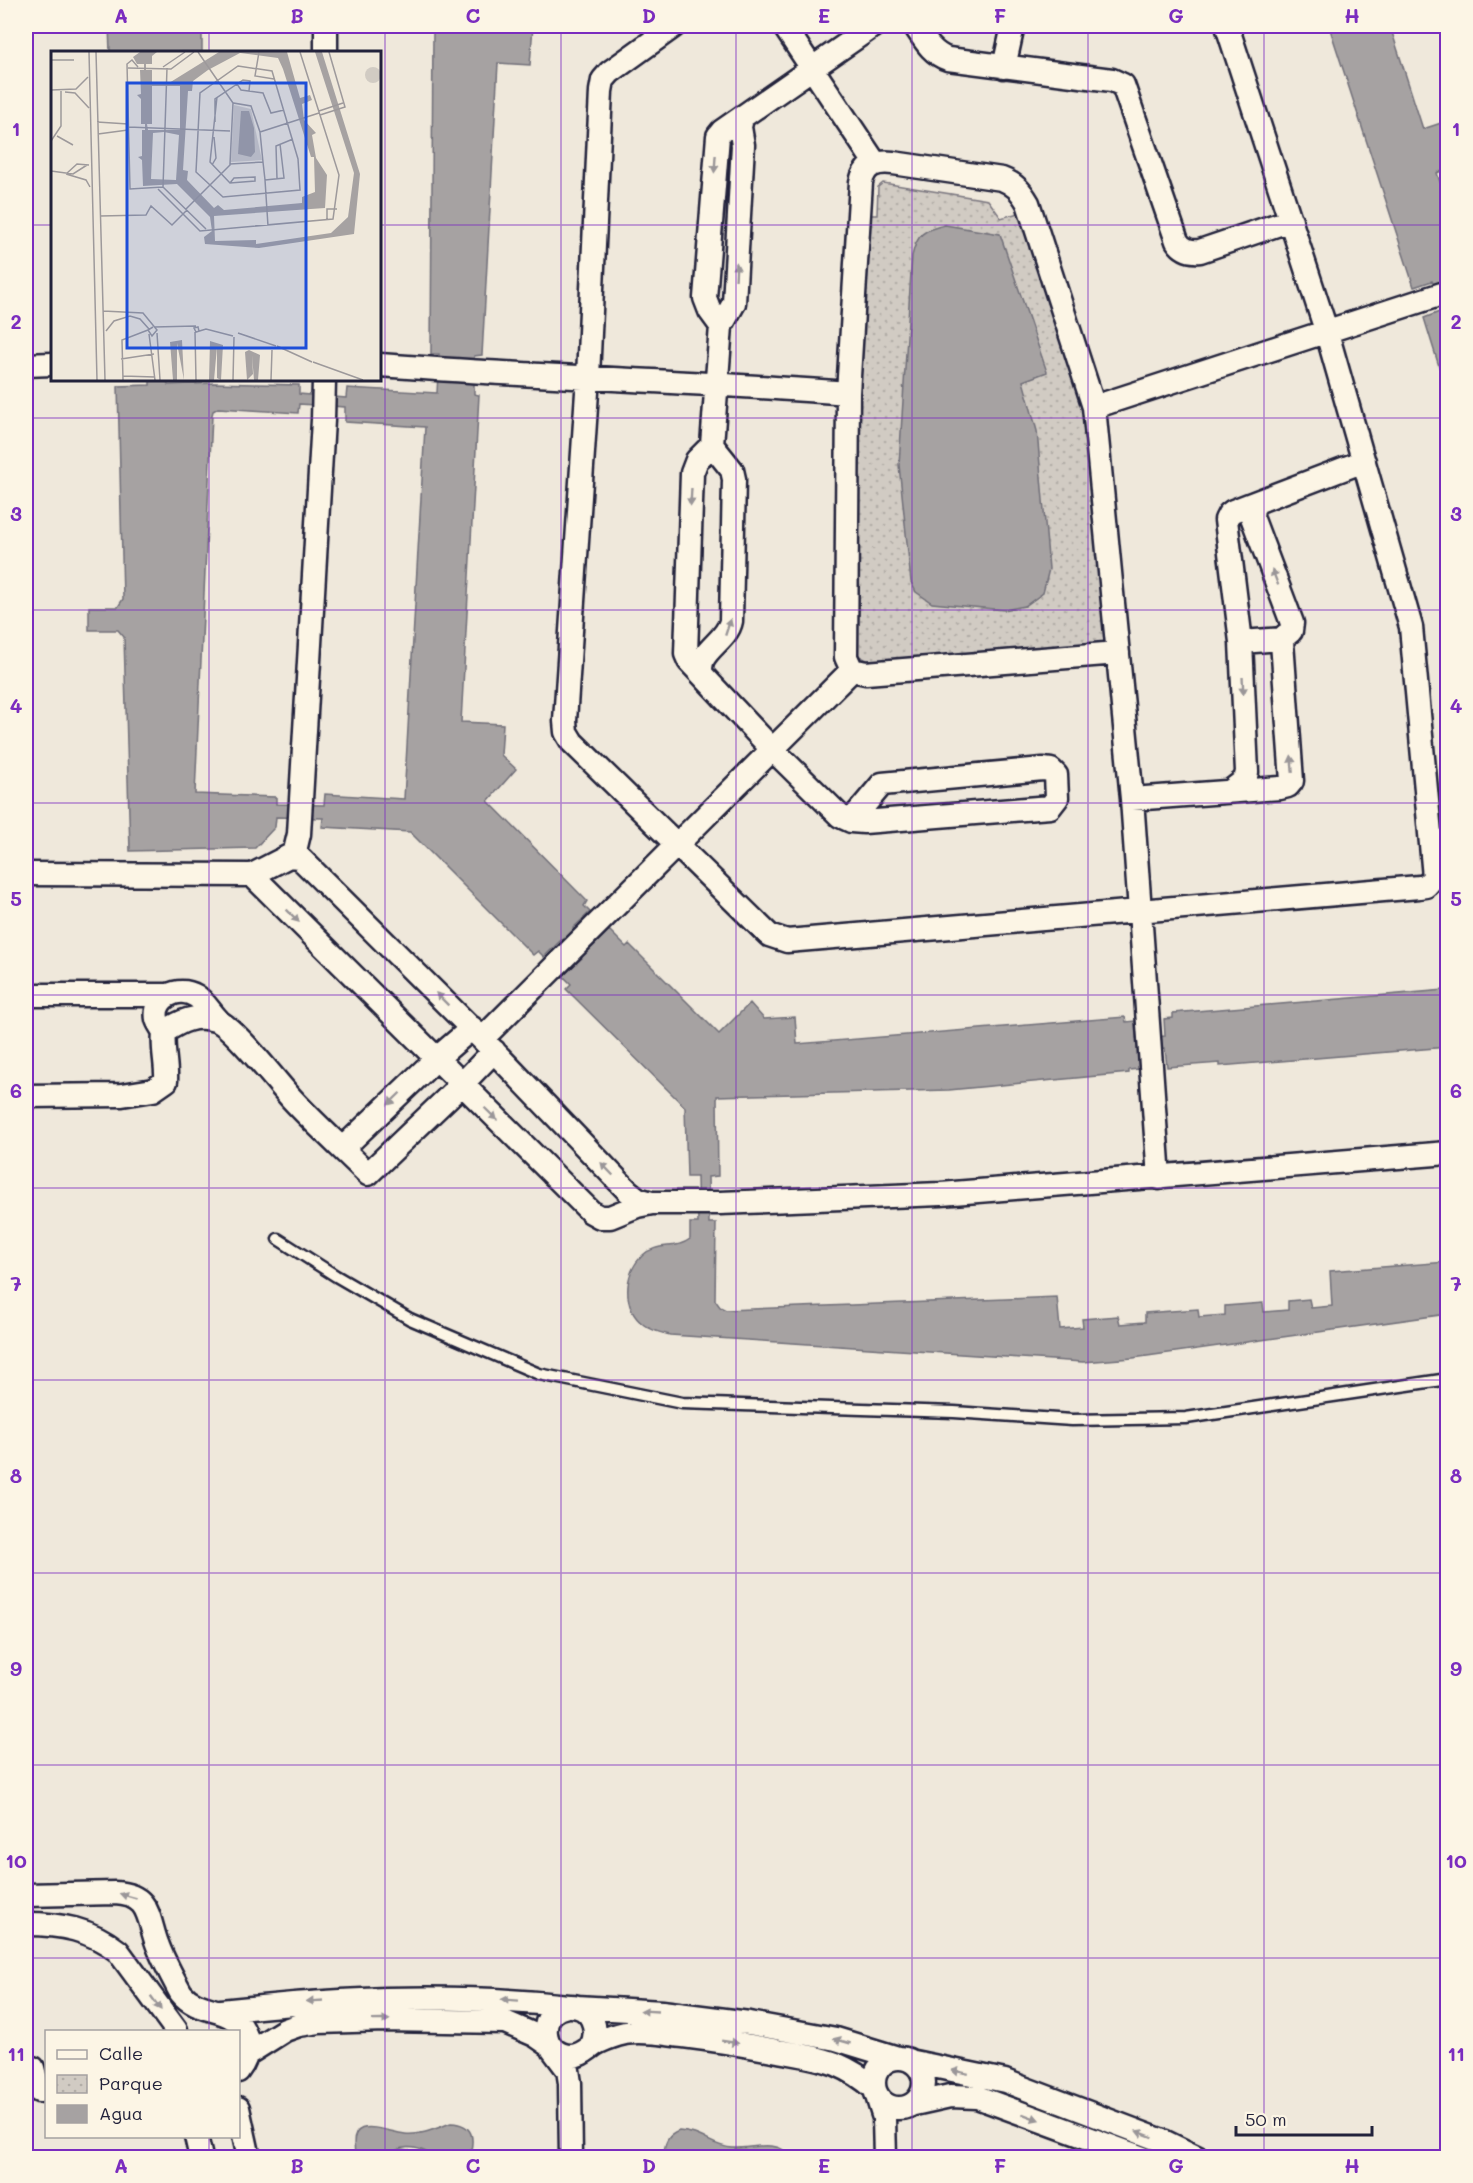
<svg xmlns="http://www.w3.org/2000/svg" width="1473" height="2183" font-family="Mali,sans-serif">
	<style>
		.park { fill: url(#park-dots); stroke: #7a767f; stroke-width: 1.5 }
		.water { fill: #a6a2a2; stroke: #716f79; stroke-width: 1.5; fill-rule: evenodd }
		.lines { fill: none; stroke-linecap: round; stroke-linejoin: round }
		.lane-casing { stroke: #22223b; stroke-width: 15 }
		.street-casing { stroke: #22223b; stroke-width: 27 }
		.lane { stroke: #fcf5e5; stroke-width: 10 }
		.street { stroke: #fcf5e5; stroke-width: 22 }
		.oneway { fill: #9a9698 }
		.grid { fill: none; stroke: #7b2cbf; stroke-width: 1.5; stroke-opacity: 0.55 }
		.inset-road { fill: none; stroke: #9d999b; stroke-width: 1.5 }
		.view { fill: #1d4ed8; fill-opacity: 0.15; stroke: #1d4ed8; stroke-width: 3 }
		.inset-edge { fill: none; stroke: #22223b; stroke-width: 3 }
		.neatline { fill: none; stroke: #7b2cbf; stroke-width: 2 }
		.grid-label { font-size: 20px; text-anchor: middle; font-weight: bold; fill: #7b2cbf }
	</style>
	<defs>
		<pattern id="park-dots" width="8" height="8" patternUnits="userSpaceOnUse" patternTransform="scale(1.5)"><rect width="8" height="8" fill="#d1cbc3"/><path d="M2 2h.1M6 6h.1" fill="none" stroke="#b3aea8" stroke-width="1.8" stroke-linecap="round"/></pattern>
	</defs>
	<rect width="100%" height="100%" fill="#efe8db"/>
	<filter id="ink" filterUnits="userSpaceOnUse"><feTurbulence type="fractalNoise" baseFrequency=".0167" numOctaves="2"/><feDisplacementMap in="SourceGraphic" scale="12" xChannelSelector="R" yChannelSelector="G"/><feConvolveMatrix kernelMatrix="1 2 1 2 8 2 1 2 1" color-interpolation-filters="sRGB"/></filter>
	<g filter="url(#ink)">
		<!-- park -->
		<path class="park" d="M883 183 988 200 1001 218 1022 212 1090 431 1108 635 1104 641 1097 644 875 664 859 656 856 650 859 403 866 215H877L878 187Z"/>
		<!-- water -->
		<path class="water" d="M109 26H202V52H110Z
			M348 26H533L530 65 498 63 482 355 474 356V394L479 395 461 722 503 724 501 755 516 769 488 801 587 901 584 906 590 912 573 928 591 948 609 930 626 947 629 944 719 1034 750 1003 764 1019 795 1017 797 1044 1125 1017 1126 1022 1135 1021 1136 1038 1165 1036 1164 1019 1173 1018V1013L1445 990 1442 941H1447V1047L1220 1066V1063L1167 1067 1165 1048 1138 1051 1139 1069 1129 1070V1073L949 1090 717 1096 718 1176 708 1177 709 1223H716L715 1300 720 1307 726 1310 1057 1297 1060 1329 1083 1327 1082 1319 1118 1316 1120 1324 1145 1322V1313L1198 1309 1199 1317 1225 1315V1306L1263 1303 1264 1312 1288 1310V1301L1309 1299 1311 1308 1332 1306 1330 1271 1447 1262V1314L1133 1358 1083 1362 670 1335C661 1333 652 1331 644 1325 622 1309 623 1273 643 1255 657 1242 676 1250 690 1239V1223H698L697 1177H687L685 1107 566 989 571 984 563 976 582 958 563 938 544 957 538 951 533 955 410 832 322 827 323 818 276 817 275 827 255 848 130 851 124 637 118 630H89V607H118L123 599 118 386 150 385V380H167L168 385 214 383 299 385V394L346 398 347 388 437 393 439 354H431L433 28ZM299 404 345 407V422L425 427 404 799 325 794 324 805 276 804V797L195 794 212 415 213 411 218 408 298 413Z
			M1329 26H1390L1423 129 1447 121V169L1437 173 1448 205 1447 392 1424 318 1442 311 1432 281 1414 287Z
			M945 225 1000 234 1047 372 1023 381 1037 431 1049 569 1043 593 1025 606 1004 610 932 603 916 592 911 582 899 465 912 256C917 234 923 230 945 225Z
			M451 2123C474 2124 475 2139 469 2157H430L428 2153C416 2146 397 2144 390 2157H356C345 2112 382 2131 405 2134 420 2136 437 2128 451 2123Z
			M679 2131C702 2132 712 2147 733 2148 751 2149 779 2138 790 2157H663C665 2144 666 2136 679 2131Z"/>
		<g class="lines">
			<!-- lane casing -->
			<g class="lane-casing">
				<path id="lane" d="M278 1239 336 1276 410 1319 539 1374 682 1403 954 1412 1072 1420 1186 1418 1448 1379"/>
			</g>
			<!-- street casing -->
			<g class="street-casing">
				<path id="street" d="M674 26 610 72 603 80 601 91 588 377 565 721 566 732 572 742 769 935 787 941 1419 887 1426 886 1434 877 1411 627 1327 333 1227 26
					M784 26 875 163
					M915 26C924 39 932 54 948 59L1112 80 1123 85 1177 241C1183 250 1190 252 1200 251L1291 220
					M326 52V26
					M1004 67 1013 26
					M742 118 740 127 743 145 734 303 721 326 712 445 697 460 692 473 686 654 689 661 772 749 840 816 851 821 864 822 1050 807 1057 798 1056 775 1051 770 1043 769 882 784 851 821
					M721 326 710 311 705 298 718 136 722 131 873 26
					M26 365 52 364
					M380 365C536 377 692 381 848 393
					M1094 407 1448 292
					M1241 642 1283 639
					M1118 653 866 673 852 670 846 657 848 393 861 182C865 165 876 161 893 163L1002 179C1015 184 1021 191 1028 203L1094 407 1132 799 1159 1178
					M702 674C695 652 727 642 731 621L734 479 732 470 712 445
					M1232 790 1245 780 1247 772 1241 642 1226 520 1229 514 1233 511 1364 461
					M1132 799 1280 788 1288 786 1292 781 1282 642 1285 636 1291 631 1292 623 1252 517 1253 507 1258 502
					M294 855 299 834 323 420 324 380
					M26 874 252 875 289 856 299 857 482 1039 628 1191 638 1199 652 1203
					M252 875 591 1212 600 1217H610L637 1206 652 1203H720L941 1194 1448 1153
					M26 995H166
					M164 1032C162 1028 158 1023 157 1019 153 998 178 985 196 996 204 1001 211 1013 218 1020
					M482 1039 852 670
					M26 1096 122 1095 153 1090 166 1081C167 1064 162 1049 164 1032 181 1021 195 1014 215 1020 232 1024 278 1084 292 1099 316 1125 343 1149 368 1174L461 1085 494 1051
					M342 1149 436 1059 472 1028
					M26 1895 115 1893C152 1895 147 1919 158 1946 164 1962 173 1978 181 1993 201 2018 238 2002 247 2040 249 2052 245 2062 238 2071
					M26 1924C61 1924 90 1929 118 1951L176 2030
					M577 2007 662 2012 749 2023 836 2039 898 2058
					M221 2011C337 1998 452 1993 568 2006
					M591 2047C600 2029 592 2004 568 2006 536 2010 540 2056 571 2056 582 2056 589 2047 599 2042 607 2038 616 2035 625 2033 644 2030 664 2034 683 2036 715 2040 746 2045 778 2051 797 2054 817 2057 836 2064 850 2070 862 2077 874 2088
					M553 2050 568 2070 570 2083 571 2158
					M247 2054 285 2030 299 2025 319 2022 385 2020 505 2022 535 2035 548 2044
					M874 2083a25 25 0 1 1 50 0a25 25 0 1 1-50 0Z
					M914 2062 1005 2081 1163 2141 1198 2158
					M33 2068 39 2091
					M877 2096 884 2118 885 2158
					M914 2104 950 2096 977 2097 1143 2158
					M238 2108 249 2158
					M196 2136 201 2158"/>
			</g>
			<!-- lane -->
			<use href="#lane" class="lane"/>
			<!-- street -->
			<use href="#street" class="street"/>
		</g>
		<!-- one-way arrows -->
		<defs><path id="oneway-solid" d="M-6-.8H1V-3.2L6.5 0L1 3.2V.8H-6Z" transform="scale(1.5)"/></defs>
		<g class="oneway">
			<use href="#oneway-solid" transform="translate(715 164) rotate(94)"/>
			<use href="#oneway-solid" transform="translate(736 271) rotate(-87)"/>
			<use href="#oneway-solid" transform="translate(691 497) rotate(93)"/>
			<use href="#oneway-solid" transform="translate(1275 577) rotate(-111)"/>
			<use href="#oneway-solid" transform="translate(728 627) rotate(-72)"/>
			<use href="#oneway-solid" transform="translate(1243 686) rotate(87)"/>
			<use href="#oneway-solid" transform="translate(1292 764) rotate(-95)"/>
			<use href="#oneway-solid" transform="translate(293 916) rotate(45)"/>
			<use href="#oneway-solid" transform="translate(442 999) rotate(-135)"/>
			<use href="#oneway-solid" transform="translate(394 1099) rotate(136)"/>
			<use href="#oneway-solid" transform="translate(491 1114) rotate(44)"/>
			<use href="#oneway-solid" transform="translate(607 1169) rotate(-134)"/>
			<use href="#oneway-solid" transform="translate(128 1896) rotate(-164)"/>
			<use href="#oneway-solid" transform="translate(510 2000) rotate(-176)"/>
			<use href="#oneway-solid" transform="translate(315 2001) rotate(177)"/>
			<use href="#oneway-solid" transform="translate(156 2003) rotate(54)"/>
			<use href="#oneway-solid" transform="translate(649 2011) rotate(-177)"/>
			<use href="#oneway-solid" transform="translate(381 2020) rotate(-1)"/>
			<use href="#oneway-solid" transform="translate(842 2041) rotate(-164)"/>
			<use href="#oneway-solid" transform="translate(730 2042) rotate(9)"/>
			<use href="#oneway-solid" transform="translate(960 2072) rotate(-168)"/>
			<use href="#oneway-solid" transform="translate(1031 2117) rotate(20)"/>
			<use href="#oneway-solid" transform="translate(1144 2134) rotate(-159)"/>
		</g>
	</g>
	<!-- grid -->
	<path class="grid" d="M209 26V52M385 26V2158M561 26V2158M736 26V2158M912 26V2158M1088 26V2158M1264 26V2158M26 225H52M380 225H1448M209 380V2032M26 418H1448M26 610H1448M26 803H1448M26 995H1448M26 1188H1448M26 1380H1448M26 1573H1448M26 1765H1448M26 1958H1448M209 2136V2158"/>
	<!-- overview -->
	<g transform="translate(51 51)">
		<rect width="330" height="330" fill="#efe8db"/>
		<path d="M314 24a8 8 0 1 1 16 0a8 8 0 1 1-16 0Z" fill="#d1cbc3"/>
		<path d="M183 54 200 58 211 109 180 111Z" fill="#d1cbc3"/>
		<path d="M89 1H106L101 5V13H95V19H101V31L118 32 168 1H236L249 47 259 44 261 49 251 53 253 69 265 82 261 84 265 107 276 124 274 157 163 165 164 190 205 189V193L280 182 297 166 303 122 264 1H271L309 123 303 183 208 197 154 193 153 186 161 180 159 166 126 133 92 135 91 109 87 106 91 105V79H94V73H90V48L86 44 90 43 89 19H93V13H86L82 6ZM189 2 227 7 232 18 260 106H263L264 141 251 146V152L173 159 167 154 163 157 136 129 137 120 132 119 137 40H141L142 30 157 19ZM101 35H129V79H97L96 73H101ZM113 81 128 84 125 129 100 128 102 82ZM190 60H198L203 77 204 101 200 106 187 103ZM131 289 133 329 126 292V329H122L119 291ZM159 290 172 294 170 329 166 327V296L163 329H158ZM198 299 209 304 207 329H203L201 304 202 323 196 329 194 301Z" fill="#a6a2a2" fill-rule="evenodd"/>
		<path class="inset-road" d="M38 1 46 329M45 1 54 329M147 1 182 52M208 1 204 25 223 28M0 9H23M187 15 221 20 247 108 249 139 172 146 145 121 149 42ZM87 16 81 9 76 13 79 138 112 136M112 16 134 1M77 17 120 18 143 1M186 33 190 39 212 42 220 62 233 59M0 39 25 38 37 26M14 41 24 42 38 57M166 46 159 111 179 132 204 130V126L183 127 179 132M268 60 292 52M269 64 294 56 278 1M46 71 77 73M164 71V48L192 29 199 30 198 40M77 76 179 80M209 81 268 62M47 83 77 79M6 85 22 94M0 90 10 75V40M212 111 179 113 182 52 200 55 209 81 212 111 214 129 217 175M161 114 165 107 163 86M0 120 22 123 36 114M15 123 26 113 38 114M15 123 35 129 39 136M226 128 225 95 242 88M214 129 233 127 229 93M112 136 116 17M112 136 155 178M107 138 149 180 282 168 288 124 249 1M135 158 180 113M49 165 95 164 100 155 121 174 136 159M276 170V158H286M52 260 92 262 106 279 101 285 97 279 102 276M103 276 145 275M55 280 63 270 79 265 89 268 98 278M148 280 147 276 143 277 145 281 155 278 182 285M144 281 145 329M106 282 109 329M187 282 225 295M98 283 104 329M226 295 261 311M70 308 103 303M262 311 312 329M72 325 104 326M72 329 71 289 97 279M182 329 183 286M220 329 221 299"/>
		<path class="view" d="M76 32H255V297H76Z"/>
		<rect width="330" height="330" class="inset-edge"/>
	</g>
	<!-- margin -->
	<rect width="1473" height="2183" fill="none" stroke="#fcf5e5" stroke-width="66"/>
	<!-- legend -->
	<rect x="45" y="2030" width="195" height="108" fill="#fcf5e5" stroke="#a5a1a1" stroke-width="1.5"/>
	<rect x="57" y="2050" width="30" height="9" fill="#fcf5e5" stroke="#a5a1a1" stroke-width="1.5"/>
	<text x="99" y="2060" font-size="18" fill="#22223b">Calle</text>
	<rect x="57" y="2075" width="30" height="18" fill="url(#park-dots)" stroke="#a5a1a1" stroke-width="1.5"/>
	<text x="99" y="2090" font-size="18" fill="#22223b">Parque</text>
	<rect x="57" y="2105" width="30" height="18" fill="#a6a2a2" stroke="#a5a1a1" stroke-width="1.5"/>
	<text x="99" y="2120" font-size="18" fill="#22223b">Agua</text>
	<!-- scale -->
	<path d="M1236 2126v9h136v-9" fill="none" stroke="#22223b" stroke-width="3"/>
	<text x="1245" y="2126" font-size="18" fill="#22223b" stroke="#fcf5e5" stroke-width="4.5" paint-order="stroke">50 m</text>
	<rect x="33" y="33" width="1407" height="2117" class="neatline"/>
	<g class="grid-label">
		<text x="121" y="23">A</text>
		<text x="297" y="23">B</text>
		<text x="473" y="23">C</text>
		<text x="649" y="23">D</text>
		<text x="824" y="23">E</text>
		<text x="1000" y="23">F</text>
		<text x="1176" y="23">G</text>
		<text x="1352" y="23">H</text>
		<text x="16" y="136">1</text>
		<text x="1456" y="136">1</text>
		<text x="16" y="329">2</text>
		<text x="1456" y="329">2</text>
		<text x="16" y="521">3</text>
		<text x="1456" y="521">3</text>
		<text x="16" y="713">4</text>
		<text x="1456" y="713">4</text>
		<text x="16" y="906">5</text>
		<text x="1456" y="906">5</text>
		<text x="16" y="1098">6</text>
		<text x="1456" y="1098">6</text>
		<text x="16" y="1291">7</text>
		<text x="1456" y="1291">7</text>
		<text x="16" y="1483">8</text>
		<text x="1456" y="1483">8</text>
		<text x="16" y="1676">9</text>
		<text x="1456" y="1676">9</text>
		<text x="16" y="1868">10</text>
		<text x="1456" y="1868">10</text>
		<text x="16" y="2061">11</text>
		<text x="1456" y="2061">11</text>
		<text x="121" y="2173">A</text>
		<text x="297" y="2173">B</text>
		<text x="473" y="2173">C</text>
		<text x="649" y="2173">D</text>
		<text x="824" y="2173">E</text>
		<text x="1000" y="2173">F</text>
		<text x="1176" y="2173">G</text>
		<text x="1352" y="2173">H</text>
	</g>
</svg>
